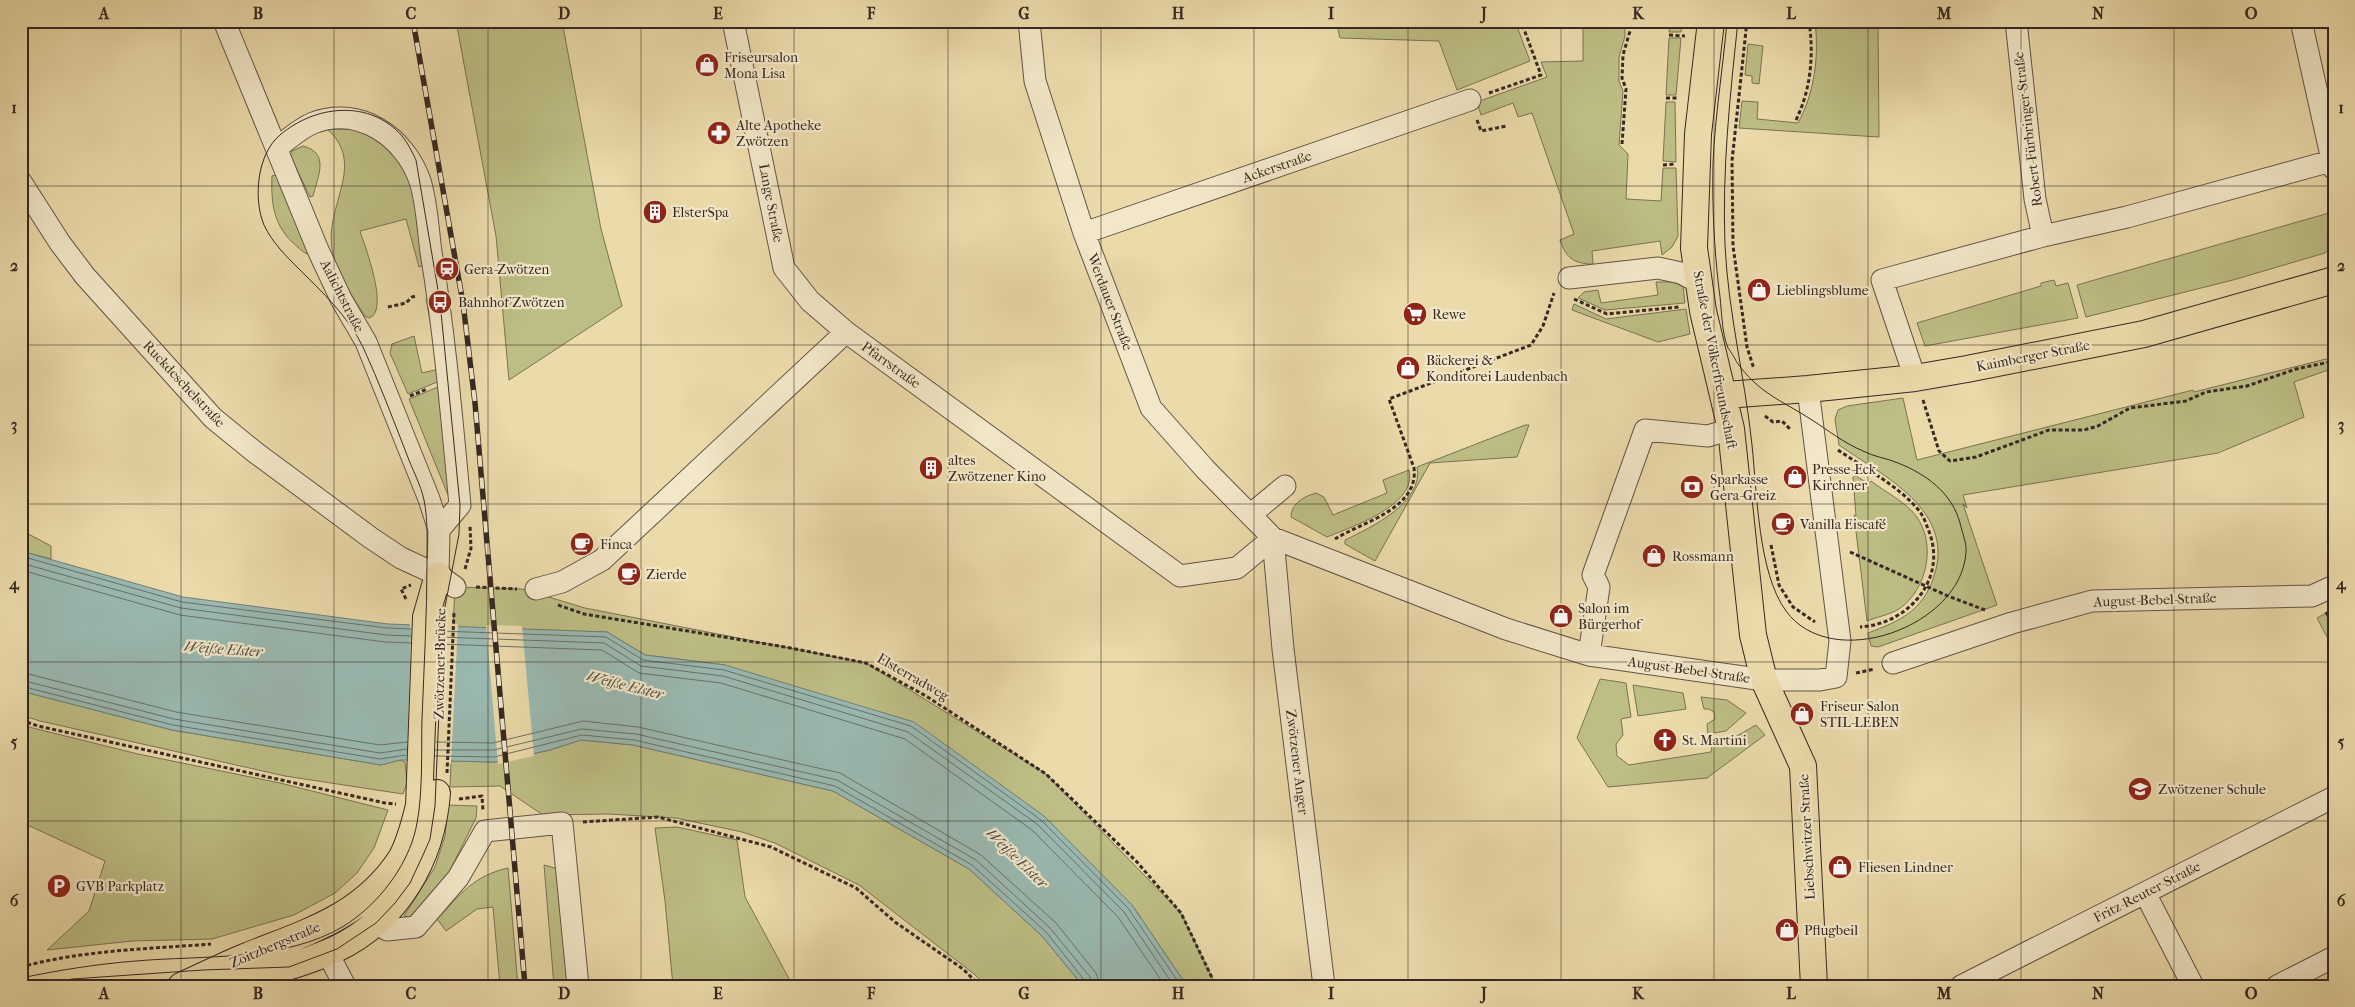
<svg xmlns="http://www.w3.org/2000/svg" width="2355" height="1007" font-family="'IM FELL French Canon',serif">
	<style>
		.green { fill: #bdbe85; stroke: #7a7354 }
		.water { fill: #9ab9b1; stroke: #727f78 }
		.pier { fill: #ebdaaa }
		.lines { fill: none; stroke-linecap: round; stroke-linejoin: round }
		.shore { stroke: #68706a; stroke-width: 1 }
		.minor-casing { stroke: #635444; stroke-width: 23 }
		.major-casing { stroke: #362822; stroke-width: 28 }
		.path { stroke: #362822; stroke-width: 3; stroke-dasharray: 4 2.5; stroke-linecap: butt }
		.minor { stroke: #f2e7c8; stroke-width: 21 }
		.major { stroke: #ebdaaa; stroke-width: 26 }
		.tram { stroke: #362822; stroke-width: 1 }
		.rail-casing { stroke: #362822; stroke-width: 5.5 }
		.rail { stroke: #f2e7c8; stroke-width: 4; stroke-dasharray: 11; stroke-linecap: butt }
		.grid { fill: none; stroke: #362822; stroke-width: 1; stroke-opacity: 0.55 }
		.labels { text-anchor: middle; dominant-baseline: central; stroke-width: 4.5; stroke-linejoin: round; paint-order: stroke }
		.poi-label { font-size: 14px; fill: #362822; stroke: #f2e7c8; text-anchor: start }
		.street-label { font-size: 14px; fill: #362822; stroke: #f2e7c8 }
		.water-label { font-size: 15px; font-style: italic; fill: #4f4c46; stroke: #f2e7c8 }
		.neatline { fill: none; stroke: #362822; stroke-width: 2 }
		.grid-label { font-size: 16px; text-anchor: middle; font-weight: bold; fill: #362822 }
	</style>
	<rect width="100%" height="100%" fill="#ebdaaa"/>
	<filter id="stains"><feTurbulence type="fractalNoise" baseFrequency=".004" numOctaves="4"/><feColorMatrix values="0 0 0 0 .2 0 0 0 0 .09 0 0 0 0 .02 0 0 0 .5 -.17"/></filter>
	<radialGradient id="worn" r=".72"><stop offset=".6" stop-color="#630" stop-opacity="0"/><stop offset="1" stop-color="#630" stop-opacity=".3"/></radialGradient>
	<!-- green -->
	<path class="green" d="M456 21H562L601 229 622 306 509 380 496 236Z
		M1336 21H1515L1530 61 1457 90 1439 41 1340 38Z
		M1583 21H1625V36L1619 57V81L1623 91 1619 145 1628 154 1626 199 1661 201 1663 168H1676L1678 236 1672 247 1662 255 1660 241 1592 251 1593 264C1574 264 1566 258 1560 240L1574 234 1532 113 1518 117 1513 103 1481 115 1477 102 1547 77 1541 62 1583 61Z
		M1670 21H1682L1681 32H1669Z
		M1815 21H1878L1879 137 1739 128 1742 101 1758 102 1757 119 1798 123C1815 92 1819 56 1815 21Z
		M1669 38H1681L1676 95H1666Z
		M1748 44 1763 46 1759 84 1752 83V76L1745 75Z
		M1666 102H1675L1676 162 1663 161Z
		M327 129H367L398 157 418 196 427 264 419 267 406 219 360 231C365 246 390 312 369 318L365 316C352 296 335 272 332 248 325 205 367 164 327 129Z
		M303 146C330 153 318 176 313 196L310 197 290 155 292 151Z
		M276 175 309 252 307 254C302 252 297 246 292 242 273 223 271 202 272 176Z
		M2329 213 2334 244 2325 253 2233 280 2086 317 2077 285Z
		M2054 280 2056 286 2068 283 2078 318 1925 346 1917 323 2041 286V283Z
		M1656 282H1673L1683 286 1685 303 1605 310 1578 298 1584 292 1598 290 1601 303 1658 295Z
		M432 296 442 380 408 394 390 353 392 344 414 336 422 373 439 369 426 299Z
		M1574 304 1606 319 1686 309 1690 334 1658 342 1572 310Z
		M2334 357V368L2294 382 2304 417 2218 453 1963 495 1967 508 1963 504 1997 605 1878 647 1871 646 1868 633C1900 621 1923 611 1934 576 1956 510 1883 476 1839 445L1835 419 1838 410 1847 406 1903 398 1917 460 2193 390 2194 392Z
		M443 385 450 495H448L409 399Z
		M1525 425H1529L1517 457 1430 463 1375 561 1345 544V540C1372 527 1424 502 1417 467Z
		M1409 470C1418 505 1351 527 1327 537L1291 517C1291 503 1305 496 1316 493L1324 497 1333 515 1387 493 1383 480Z
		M1856 476 1869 484 1871 481C1885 492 1906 502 1916 516 1937 544 1927 590 1899 609 1889 615 1877 617 1867 621L1854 515 1856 516 1853 477Z
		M21 530 51 546V559L21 551Z
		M455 587 522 589 585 608 866 663 1046 774 1181 913 1216 986H1187L1132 905 725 665 645 655 607 632 453 627Z
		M2334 609V650L2317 618Z
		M1600 679 1626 683 1631 717 1621 719 1623 735 1616 744 1617 756 1629 765 1711 752 1712 744 1728 741 1756 725 1765 735 1707 778 1608 787 1577 738Z
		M1633 685 1683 693 1686 709 1638 716Z
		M21 691 172 730 381 765 400 760 405 762 407 783 403 794 285 776 40 721 21 715Z
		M1701 697 1727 700 1746 713 1726 731 1708 734 1707 724 1715 719 1714 712 1709 709H1704Z
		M21 725 138 754 280 783 388 810 374 848 357 873 335 893 294 915 212 939 132 941 47 950 89 911 105 861 21 822Z
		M581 740 633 745 833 791 969 869 1042 936 1083 986H986L974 974 859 885 775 843 742 832 676 818 609 814 543 815 500 786 450 787 451 761 495 762 550 750Z
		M448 805 477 806 476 818 440 890 414 918 404 916 435 867 445 836Z
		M677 827 737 840 745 897 793 986H673L665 901 655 828Z
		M544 865 562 870 572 986H554Z
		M508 868 518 986H500L493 907 477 909 446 931 437 919C461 894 473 876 508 868Z"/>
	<!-- water -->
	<path class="water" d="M21 551 183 597 388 624 607 632 645 655 725 665 914 722 1044 816 1132 905 1187 986H1083L1042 936 969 869 833 791 633 745 581 740 550 750 495 762 400 760 381 765 172 730 21 691Z"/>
	<!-- pier -->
	<path class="pier" d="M409 622 458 624 451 764 407 763 411 630Z
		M486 625 522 626 534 756 498 764Z"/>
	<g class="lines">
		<!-- shore -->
		<path class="shore" d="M21 556 182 602 387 628 411 629
			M21 563 181 608 386 635 411 636
			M21 570 180 615 385 642 411 643
			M440 631 606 637 643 660 724 670 911 726 1041 820 1128 908 1181 986
			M440 637 604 643 641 666 723 676 908 732 1037 824 1124 912 1174 986
			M439 644 602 650 639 673 721 683 905 739 1032 830 1118 917 1165 986
			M21 672 176 712 380 745 407 742
			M21 680 174 719 380 753 407 749
			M21 686 173 725 380 759 406 755
			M436 742 493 743 583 721 638 727 840 773 981 855 1056 923 1096 973 1100 986
			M435 750H494L582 729 636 734 837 780 976 860 1050 928 1090 977 1093 986
			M435 756 494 757 582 735 634 740 835 786 972 865 1046 932 1085 981 1086 986"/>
		<!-- minor casing -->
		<g class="minor-casing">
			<path id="minor" d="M224 21 318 250 341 299 366 342 429 499 439 530 438 575
				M733 21 784 268 810 301 846 332
				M1029 21 1035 81 1084 233 1151 408 1205 469 1273 538 1506 629 1589 655 1764 680H1820L1836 677 1840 641 1808 389
				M2016 21 2035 199 2043 236
				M2301 21 2334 169
				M282 144C292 136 301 128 313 123 359 105 405 137 420 181 427 203 428 230 431 252 445 336 452 421 460 505L439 530
				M21 182 60 243 85 276 213 418 256 453 371 538 401 558 438 575 455 587
				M1084 233 1470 100
				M1569 278 1658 268 1681 273 1698 282
				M1915 378 1882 280 2043 236 2127 217 2331 161
				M1250 515 1285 486
				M1273 538 1283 649 1324 986
				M536 589 562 582 602 560 846 332 1180 576 1237 568 1273 538
				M1589 655 1599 587 1593 575 1645 430 1708 436 1731 429
				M1893 663 2012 623 2092 601 2312 596 2334 586
				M2145 893 2193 986
				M376 923 387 930 416 927 458 878 485 831 562 823 578 986
				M327 952 345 986
				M1961 986 2334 797
				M2277 986 2334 957"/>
		</g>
		<!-- major casing -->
		<g class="major-casing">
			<path id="major" d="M1711 21 1698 134 1694 248 1703 311 1731 429 1753 635 1764 680 1803 766 1814 986
				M1725 395 1808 389 1915 378 1967 369 2144 334 2334 280
				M181 986C203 976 225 965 247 956 307 932 362 917 400 860 410 844 414 824 419 806L426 617 438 575
				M212 986C254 976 297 967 336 949 397 920 432 859 437 793"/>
		</g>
		<!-- path -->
		<path class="path" d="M1747 21 1732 161 1733 246 1747 347 1754 369
			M1669 35 1685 36
			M1489 93 1541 75 1521 21
			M1666 98H1678
			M1477 120 1481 131 1507 126
			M1796 120C1811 89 1814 55 1809 21
			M1622 144 1626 89 1622 78 1623 55 1630 31 1629 21
			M1663 165 1675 164
			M1574 299 1607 314 1679 307
			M388 307 406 303 412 297 416 296
			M1438 377 1439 380 1531 345 1543 326 1554 293
			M410 396 427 389
			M1923 400 1939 451 1950 461 1976 457 2049 430H2084L2098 426 2130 408 2186 401 2206 392 2247 386 2296 369 2334 361
			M1765 416 1773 422 1782 421 1791 430
			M1838 450C1864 468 1901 487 1920 512 1924 517 1926 524 1928 529 1949 578 1909 624 1860 627
			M1335 539C1362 522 1419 509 1414 468L1389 399 1439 380
			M1771 545 1779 585 1793 607 1815 622
			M1850 552 1948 596 1985 610
			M465 569 471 548 470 526
			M476 587 517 589
			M406 599 401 589 411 585
			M558 605 584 614 785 647 866 663 926 696 1046 774 1137 862 1181 913 1216 986
			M2326 612 2334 627
			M1856 673 1875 669
			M21 720 38 726 385 803 396 804
			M447 773 454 612
			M459 799 482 796 483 811
			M583 822 658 817 771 847 856 888 895 922 963 969 980 986
			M21 967C83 950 148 949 211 944"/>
		<!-- minor -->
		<use href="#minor" class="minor"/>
		<!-- major -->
		<use href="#major" class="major"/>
		<!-- tram -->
		<path class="tram" d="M1727 21C1723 68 1715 116 1713 163 1712 205 1714 247 1719 289 1722 308 1721 331 1728 348 1729 349 1736 360 1736 361 1758 393 1781 400 1812 420 1829 431 1844 443 1863 451 1874 457 1887 458 1898 463 1926 474 1952 493 1960 523 1962 532 1967 544 1966 552 1962 626 1832 674 1786 611 1758 573 1757 492 1752 445 1745 378 1728 312 1725 245 1722 170 1730 96 1738 21
			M21 978C60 970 97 964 136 961 204 955 284 962 344 926 374 907 400 876 412 842 424 809 421 755 422 719 424 667 427 614 427 561 427 541 428 520 424 500 421 485 412 469 407 455 393 419 379 382 363 347 348 316 322 292 298 268 285 255 272 242 264 225 253 199 257 154 280 135 315 105 370 99 402 136 408 143 412 152 416 160L440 302 460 505 459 534 443 617 435 806 430 839 423 855 410 883 395 903 376 923 337 949 289 967 203 970 72 979 40 986"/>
		<!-- rail casing -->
		<g class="rail-casing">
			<path id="rail" d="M413 21 463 303 475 403 525 986"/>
		</g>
		<!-- rail -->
		<use href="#rail" class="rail"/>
	</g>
	<!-- grid -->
	<path class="grid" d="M181 21V986M334 21V986M488 21V986M641 21V986M794 21V986M948 21V986M1101 21V986M1254 21V986M1408 21V986M1561 21V986M1714 21V986M1868 21V986M2021 21V986M2174 21V986M21 186H2334M21 345H2334M21 504H2334M21 662H2334M21 821H2334"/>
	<!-- icons -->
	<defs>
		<g id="shop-disc" transform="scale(1.25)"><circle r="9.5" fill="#8f2418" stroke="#f2e7c8"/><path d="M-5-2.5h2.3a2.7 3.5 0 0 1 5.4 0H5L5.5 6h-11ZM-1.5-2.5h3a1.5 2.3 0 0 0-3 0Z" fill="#fff"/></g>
		<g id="pharmacy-disc" transform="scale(1.25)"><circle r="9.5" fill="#8f2418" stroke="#f2e7c8"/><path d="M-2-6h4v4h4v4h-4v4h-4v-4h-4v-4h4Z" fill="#fff"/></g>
		<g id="building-disc" transform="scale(1.25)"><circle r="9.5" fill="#8f2418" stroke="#f2e7c8"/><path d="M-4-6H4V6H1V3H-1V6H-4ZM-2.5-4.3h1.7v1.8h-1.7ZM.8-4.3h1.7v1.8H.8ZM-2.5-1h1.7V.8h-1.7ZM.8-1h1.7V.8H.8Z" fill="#fff"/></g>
		<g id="station-disc" transform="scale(1.25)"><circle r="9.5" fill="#8f2418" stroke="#f2e7c8"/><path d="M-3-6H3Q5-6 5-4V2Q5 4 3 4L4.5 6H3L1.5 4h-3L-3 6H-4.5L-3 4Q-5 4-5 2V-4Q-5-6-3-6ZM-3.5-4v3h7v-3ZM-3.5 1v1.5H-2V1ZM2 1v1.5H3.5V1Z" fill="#fff"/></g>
		<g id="bus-disc" transform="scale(1.25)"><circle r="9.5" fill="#8f2418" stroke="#f2e7c8"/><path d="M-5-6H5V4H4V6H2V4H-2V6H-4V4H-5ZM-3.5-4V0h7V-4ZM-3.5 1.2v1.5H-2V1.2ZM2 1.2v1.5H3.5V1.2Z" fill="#fff"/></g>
		<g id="supermarket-disc" transform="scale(1.25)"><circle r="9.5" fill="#8f2418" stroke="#f2e7c8"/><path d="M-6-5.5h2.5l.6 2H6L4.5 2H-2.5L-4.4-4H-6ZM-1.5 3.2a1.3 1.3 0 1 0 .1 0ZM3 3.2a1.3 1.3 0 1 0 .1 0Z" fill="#fff"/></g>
		<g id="bank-disc" transform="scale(1.25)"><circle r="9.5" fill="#8f2418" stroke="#f2e7c8"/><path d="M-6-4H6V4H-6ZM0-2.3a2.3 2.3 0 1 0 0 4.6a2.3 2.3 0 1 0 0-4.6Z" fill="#fff"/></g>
		<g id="cafe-disc" transform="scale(1.25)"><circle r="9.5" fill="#8f2418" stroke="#f2e7c8"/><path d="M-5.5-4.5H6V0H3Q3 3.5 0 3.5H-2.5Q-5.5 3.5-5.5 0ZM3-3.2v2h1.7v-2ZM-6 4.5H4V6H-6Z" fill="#fff"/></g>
		<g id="church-disc" transform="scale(1.25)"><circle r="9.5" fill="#8f2418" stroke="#f2e7c8"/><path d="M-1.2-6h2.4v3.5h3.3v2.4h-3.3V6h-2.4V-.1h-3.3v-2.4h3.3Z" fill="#fff"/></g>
		<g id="school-disc" transform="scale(1.25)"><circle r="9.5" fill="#8f2418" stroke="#f2e7c8"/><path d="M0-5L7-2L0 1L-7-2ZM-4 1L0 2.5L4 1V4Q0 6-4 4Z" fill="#fff"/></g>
		<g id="parking-disc" transform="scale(1.25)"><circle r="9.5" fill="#8f2418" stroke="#f2e7c8"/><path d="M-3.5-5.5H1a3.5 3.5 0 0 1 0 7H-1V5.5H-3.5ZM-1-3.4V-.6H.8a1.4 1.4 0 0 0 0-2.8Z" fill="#fff"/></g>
	</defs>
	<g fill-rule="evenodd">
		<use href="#shop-disc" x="707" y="65"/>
		<use href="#pharmacy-disc" x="719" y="133"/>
		<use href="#building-disc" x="655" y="212"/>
		<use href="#station-disc" x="447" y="269"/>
		<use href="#shop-disc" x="1759" y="290"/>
		<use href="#bus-disc" x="440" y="302"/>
		<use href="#supermarket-disc" x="1415" y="314"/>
		<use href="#shop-disc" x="1408" y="368"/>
		<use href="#building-disc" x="931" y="468"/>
		<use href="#shop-disc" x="1795" y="477"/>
		<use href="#bank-disc" x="1692" y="487"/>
		<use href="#cafe-disc" x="1783" y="524"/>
		<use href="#cafe-disc" x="582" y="544"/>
		<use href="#shop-disc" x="1654" y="556"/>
		<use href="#cafe-disc" x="629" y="574"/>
		<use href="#shop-disc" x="1561" y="616"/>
		<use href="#shop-disc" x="1802" y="714"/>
		<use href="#church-disc" x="1665" y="740"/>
		<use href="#school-disc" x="2140" y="789"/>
		<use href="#shop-disc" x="1840" y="867"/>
		<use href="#parking-disc" x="59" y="886"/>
		<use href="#shop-disc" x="1787" y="930"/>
	</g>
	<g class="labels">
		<!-- poi labels -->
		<g class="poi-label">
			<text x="724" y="57">Friseursalon<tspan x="724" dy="16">Mona Lisa</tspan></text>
			<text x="736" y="125">Alte Apotheke<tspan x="736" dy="16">Zwötzen</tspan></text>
			<text x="672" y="212">ElsterSpa</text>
			<text x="464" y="269">Gera-Zwötzen</text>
			<text x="1776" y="290">Lieblingsblume</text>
			<text x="458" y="302">Bahnhof Zwötzen</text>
			<text x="1432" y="314">Rewe</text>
			<text x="1426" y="360">Bäckerei &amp;<tspan x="1426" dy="16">Konditorei Laudenbach</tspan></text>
			<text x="948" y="460">altes<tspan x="948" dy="16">Zwötzener Kino</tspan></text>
			<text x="1812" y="469">Presse-Eck<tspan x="1812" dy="16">Kirchner</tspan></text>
			<text x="1710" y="479">Sparkasse<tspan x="1710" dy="16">Gera-Greiz</tspan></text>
			<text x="1800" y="524">Vanilla Eiscafé</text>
			<text x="600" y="544">Finca</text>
			<text x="1672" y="556">Rossmann</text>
			<text x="646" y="574">Zierde</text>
			<text x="1578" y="608">Salon im<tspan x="1578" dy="16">Bürgerhof</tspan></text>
			<text x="1820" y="706">Friseur Salon<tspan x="1820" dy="16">STIL-LEBEN</tspan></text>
			<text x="1682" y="740">St. Martini</text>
			<text x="2158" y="789">Zwötzener Schule</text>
			<text x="1858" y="867">Fliesen Lindner</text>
			<text x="76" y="886">GVB Parkplatz</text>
			<text x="1804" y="930">Pflugbeil</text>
		</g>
		<!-- street labels -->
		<g class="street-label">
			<text transform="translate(2028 129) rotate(-97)">Robert-Fürbringer-Straße</text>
			<text transform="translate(1277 167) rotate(-19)">Ackerstraße</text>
			<text transform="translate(771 203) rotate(79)">Lange Straße</text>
			<text transform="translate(342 296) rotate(63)">Aalichtstraße</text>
			<text transform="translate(1110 302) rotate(69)">Werdauer Straße</text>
			<text transform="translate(2033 356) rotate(-11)">Kaimberger Straße</text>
			<text transform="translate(1715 360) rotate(79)">Straße der Völkerfreundschaft</text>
			<text transform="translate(891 365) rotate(36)">Pfarrstraße</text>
			<text transform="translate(184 384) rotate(47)">Ruckdeschelstraße</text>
			<text transform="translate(2155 600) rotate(-2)">August-Bebel-Straße</text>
			<text transform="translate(440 664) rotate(-89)">Zwötzener Brücke</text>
			<text transform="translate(1689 670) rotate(8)">August-Bebel-Straße</text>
			<text transform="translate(913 677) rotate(30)">Elsterradweg</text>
			<text transform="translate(1297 762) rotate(83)">Zwötzener Anger</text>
			<text transform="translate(1807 837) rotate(-93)">Liebschwitzer Straße</text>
			<text transform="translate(2147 892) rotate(-27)">Fritz-Reuter-Straße</text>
			<text transform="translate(275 945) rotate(-23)">Zoitzbergstraße</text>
		</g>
		<!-- water labels -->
		<g class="water-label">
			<text transform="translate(223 649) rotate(4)">Weiße Elster</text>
			<text transform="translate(625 685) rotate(14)">Weiße Elster</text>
			<text transform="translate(1017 858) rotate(44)">Weiße Elster</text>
		</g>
	</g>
	<!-- margin -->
	<rect width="2355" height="1007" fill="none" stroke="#ebdaaa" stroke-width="55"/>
	<rect x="28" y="28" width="2300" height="952" class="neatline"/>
	<g class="grid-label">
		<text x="104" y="19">A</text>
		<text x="258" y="19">B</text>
		<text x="411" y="19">C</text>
		<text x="564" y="19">D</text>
		<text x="718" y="19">E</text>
		<text x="871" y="19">F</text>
		<text x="1024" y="19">G</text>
		<text x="1178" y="19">H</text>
		<text x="1331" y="19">I</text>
		<text x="1484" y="19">J</text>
		<text x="1638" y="19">K</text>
		<text x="1791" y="19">L</text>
		<text x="1944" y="19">M</text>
		<text x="2098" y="19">N</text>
		<text x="2251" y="19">O</text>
		<text x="14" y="113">1</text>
		<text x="2341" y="113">1</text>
		<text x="14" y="271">2</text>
		<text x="2341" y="271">2</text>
		<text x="14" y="430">3</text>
		<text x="2341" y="430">3</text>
		<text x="14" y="589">4</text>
		<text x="2341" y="589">4</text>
		<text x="14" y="747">5</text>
		<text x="2341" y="747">5</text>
		<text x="14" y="906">6</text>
		<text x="2341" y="906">6</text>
		<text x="104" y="999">A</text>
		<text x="258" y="999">B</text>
		<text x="411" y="999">C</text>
		<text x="564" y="999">D</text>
		<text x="718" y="999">E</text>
		<text x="871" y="999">F</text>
		<text x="1024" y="999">G</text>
		<text x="1178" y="999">H</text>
		<text x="1331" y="999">I</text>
		<text x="1484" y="999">J</text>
		<text x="1638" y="999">K</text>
		<text x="1791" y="999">L</text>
		<text x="1944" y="999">M</text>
		<text x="2098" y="999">N</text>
		<text x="2251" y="999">O</text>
	</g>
	<rect width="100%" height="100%" filter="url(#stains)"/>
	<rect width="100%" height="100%" fill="url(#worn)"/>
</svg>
